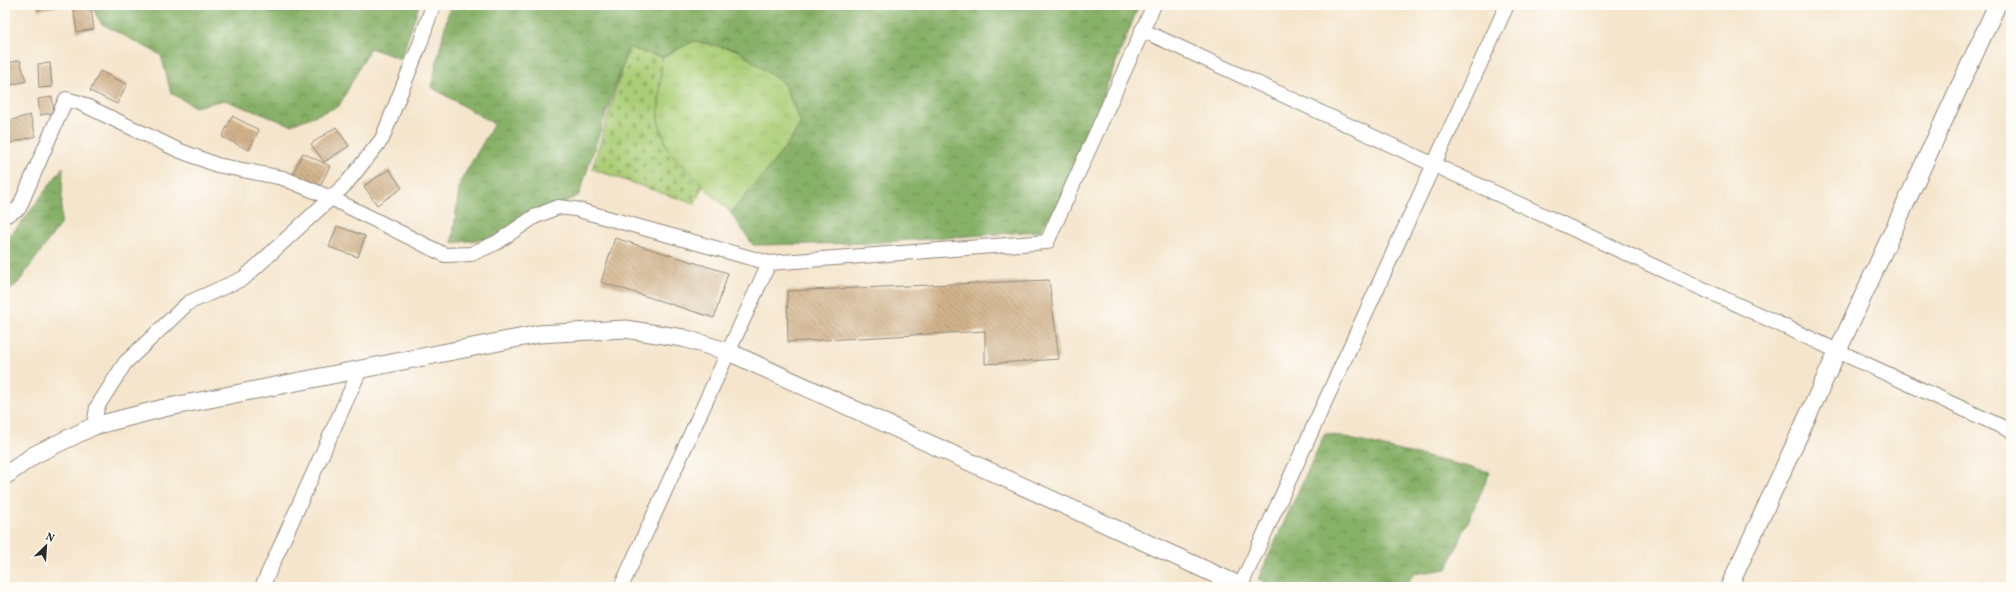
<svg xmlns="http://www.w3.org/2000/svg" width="2016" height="592" font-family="Vollkorn,serif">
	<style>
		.grass { fill: url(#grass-tufts); stroke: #6a7c50 }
		.forest { fill: url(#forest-crowns); stroke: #596e49 }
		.cemetery { fill: url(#cemetery-stones); stroke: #6a7c50 }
		.building { fill: url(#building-back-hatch) }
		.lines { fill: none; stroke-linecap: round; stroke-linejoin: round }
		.minor-casing { stroke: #90887c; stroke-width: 16 }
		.tertiary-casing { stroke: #90887c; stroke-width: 19 }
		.minor { stroke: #fff; stroke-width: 14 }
		.tertiary { stroke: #fff; stroke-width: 17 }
	</style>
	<defs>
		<pattern id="grass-tufts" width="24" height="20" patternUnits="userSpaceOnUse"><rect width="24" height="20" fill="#aacd76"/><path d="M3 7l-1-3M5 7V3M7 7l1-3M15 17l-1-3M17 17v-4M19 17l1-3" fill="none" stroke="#92b066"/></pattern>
		<pattern id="forest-crowns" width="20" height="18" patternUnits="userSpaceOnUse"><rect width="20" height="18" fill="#87b067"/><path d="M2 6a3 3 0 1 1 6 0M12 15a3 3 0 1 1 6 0" fill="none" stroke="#6f8f55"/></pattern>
		<pattern id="cemetery-stones" width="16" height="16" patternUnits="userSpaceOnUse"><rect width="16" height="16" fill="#aacd76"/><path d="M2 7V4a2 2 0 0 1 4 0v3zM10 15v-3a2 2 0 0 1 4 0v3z" fill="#92b066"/></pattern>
		<pattern id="building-back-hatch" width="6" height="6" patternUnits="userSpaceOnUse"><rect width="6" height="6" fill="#d2b48c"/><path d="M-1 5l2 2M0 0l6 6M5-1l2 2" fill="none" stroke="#ab9373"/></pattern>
	</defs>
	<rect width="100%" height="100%" fill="#fdfcf7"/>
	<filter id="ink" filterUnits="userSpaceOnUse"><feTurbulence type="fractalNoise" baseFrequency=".025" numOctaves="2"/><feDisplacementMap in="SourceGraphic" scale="8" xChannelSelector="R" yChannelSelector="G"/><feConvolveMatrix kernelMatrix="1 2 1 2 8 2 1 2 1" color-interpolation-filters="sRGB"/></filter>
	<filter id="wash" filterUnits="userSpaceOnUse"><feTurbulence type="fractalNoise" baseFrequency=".012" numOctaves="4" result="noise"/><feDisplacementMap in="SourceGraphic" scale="16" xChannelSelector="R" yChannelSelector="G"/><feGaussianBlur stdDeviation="0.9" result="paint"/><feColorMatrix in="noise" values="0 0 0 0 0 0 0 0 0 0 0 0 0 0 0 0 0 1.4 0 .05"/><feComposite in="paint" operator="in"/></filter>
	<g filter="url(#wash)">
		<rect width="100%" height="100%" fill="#f5e5cc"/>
		<!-- grass -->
		<path class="grass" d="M694 41 737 50 784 84 801 124 778 157 731 213 669 153 658 120 662 57Z"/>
		<!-- forest -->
		<path class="forest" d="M90 5H419L401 59 370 48 339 106 291 125 224 100 195 107 171 93 161 55 102 24Z
			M450 5H1139L1107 85 1074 179 1040 231 868 243 753 245 731 213 778 157 801 124 784 84 737 50 694 41 662 57 628 48 579 195 494 238 452 243 460 182 494 124 431 87Z
			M63 167 61 223 18 283 5 294V241L25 218Z
			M1325 433 1490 472 1447 569 1414 574 1404 587H1276L1258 579Z"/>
		<!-- cemetery -->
		<path class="cemetery" d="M628 48 662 57 658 120 668 150 703 186 694 204 592 169Z"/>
		<g id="blocks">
			<!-- building -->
			<path class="building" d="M37 5H63V6L38 10Z
				M78 5H87V10L91 9 94 29 77 32 73 6Z
				M20 60 26 81 5 87V64Z
				M50 63 52 87 39 88 38 64Z
				M100 71 127 84 117 104 90 91Z
				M52 97 54 113 40 115 38 99Z
				M30 115 36 136 7 144 5 122Z
				M232 116 259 130 249 150 222 137Z
				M336 127 349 146 324 162 311 144Z
				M303 153 330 166 320 186 293 173Z
				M389 169 402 188 377 205 364 186Z
				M337 226 365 236 358 257 329 247Z
				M615 238 728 273 714 318 601 282Z
				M1049 280 1059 359 985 364V331L788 342 787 291Z"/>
		</g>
	</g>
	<g filter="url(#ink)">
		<use href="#blocks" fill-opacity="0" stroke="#90887c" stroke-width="1"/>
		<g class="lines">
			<!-- minor casing -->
			<g class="minor-casing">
				<path id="minor" d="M1142 30 2011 431
					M5 216 19 208 66 99 80 103 178 150 217 165 283 178 331 198 445 255 471 254 496 243 534 217 558 207 575 209 769 263 621 587
					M769 263 1047 242 1154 5
					M94 426 97 407 125 363 188 303 244 278 346 184 382 139 420 44 433 5
					M262 587 360 370
					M1240 587 1507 5"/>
			</g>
			<!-- tertiary casing -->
			<g class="tertiary-casing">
				<path id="tertiary" d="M5 476 34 455 94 426 164 408 539 334 625 329 683 338 729 352 1243 587
					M1729 587 1997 5"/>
			</g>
			<!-- minor -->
			<use href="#minor" class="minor"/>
			<!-- tertiary -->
			<use href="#tertiary" class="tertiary"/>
		</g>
	</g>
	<!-- margin -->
	<rect width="2016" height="592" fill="none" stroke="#fdfcf7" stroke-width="20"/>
	<!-- north arrow -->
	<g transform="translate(46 546) rotate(25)" stroke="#fdfcf7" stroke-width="3" paint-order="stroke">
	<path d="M0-3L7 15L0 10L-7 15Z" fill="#2b2b2b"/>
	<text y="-6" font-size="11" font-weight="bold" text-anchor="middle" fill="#2b2b2b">N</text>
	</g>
</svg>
